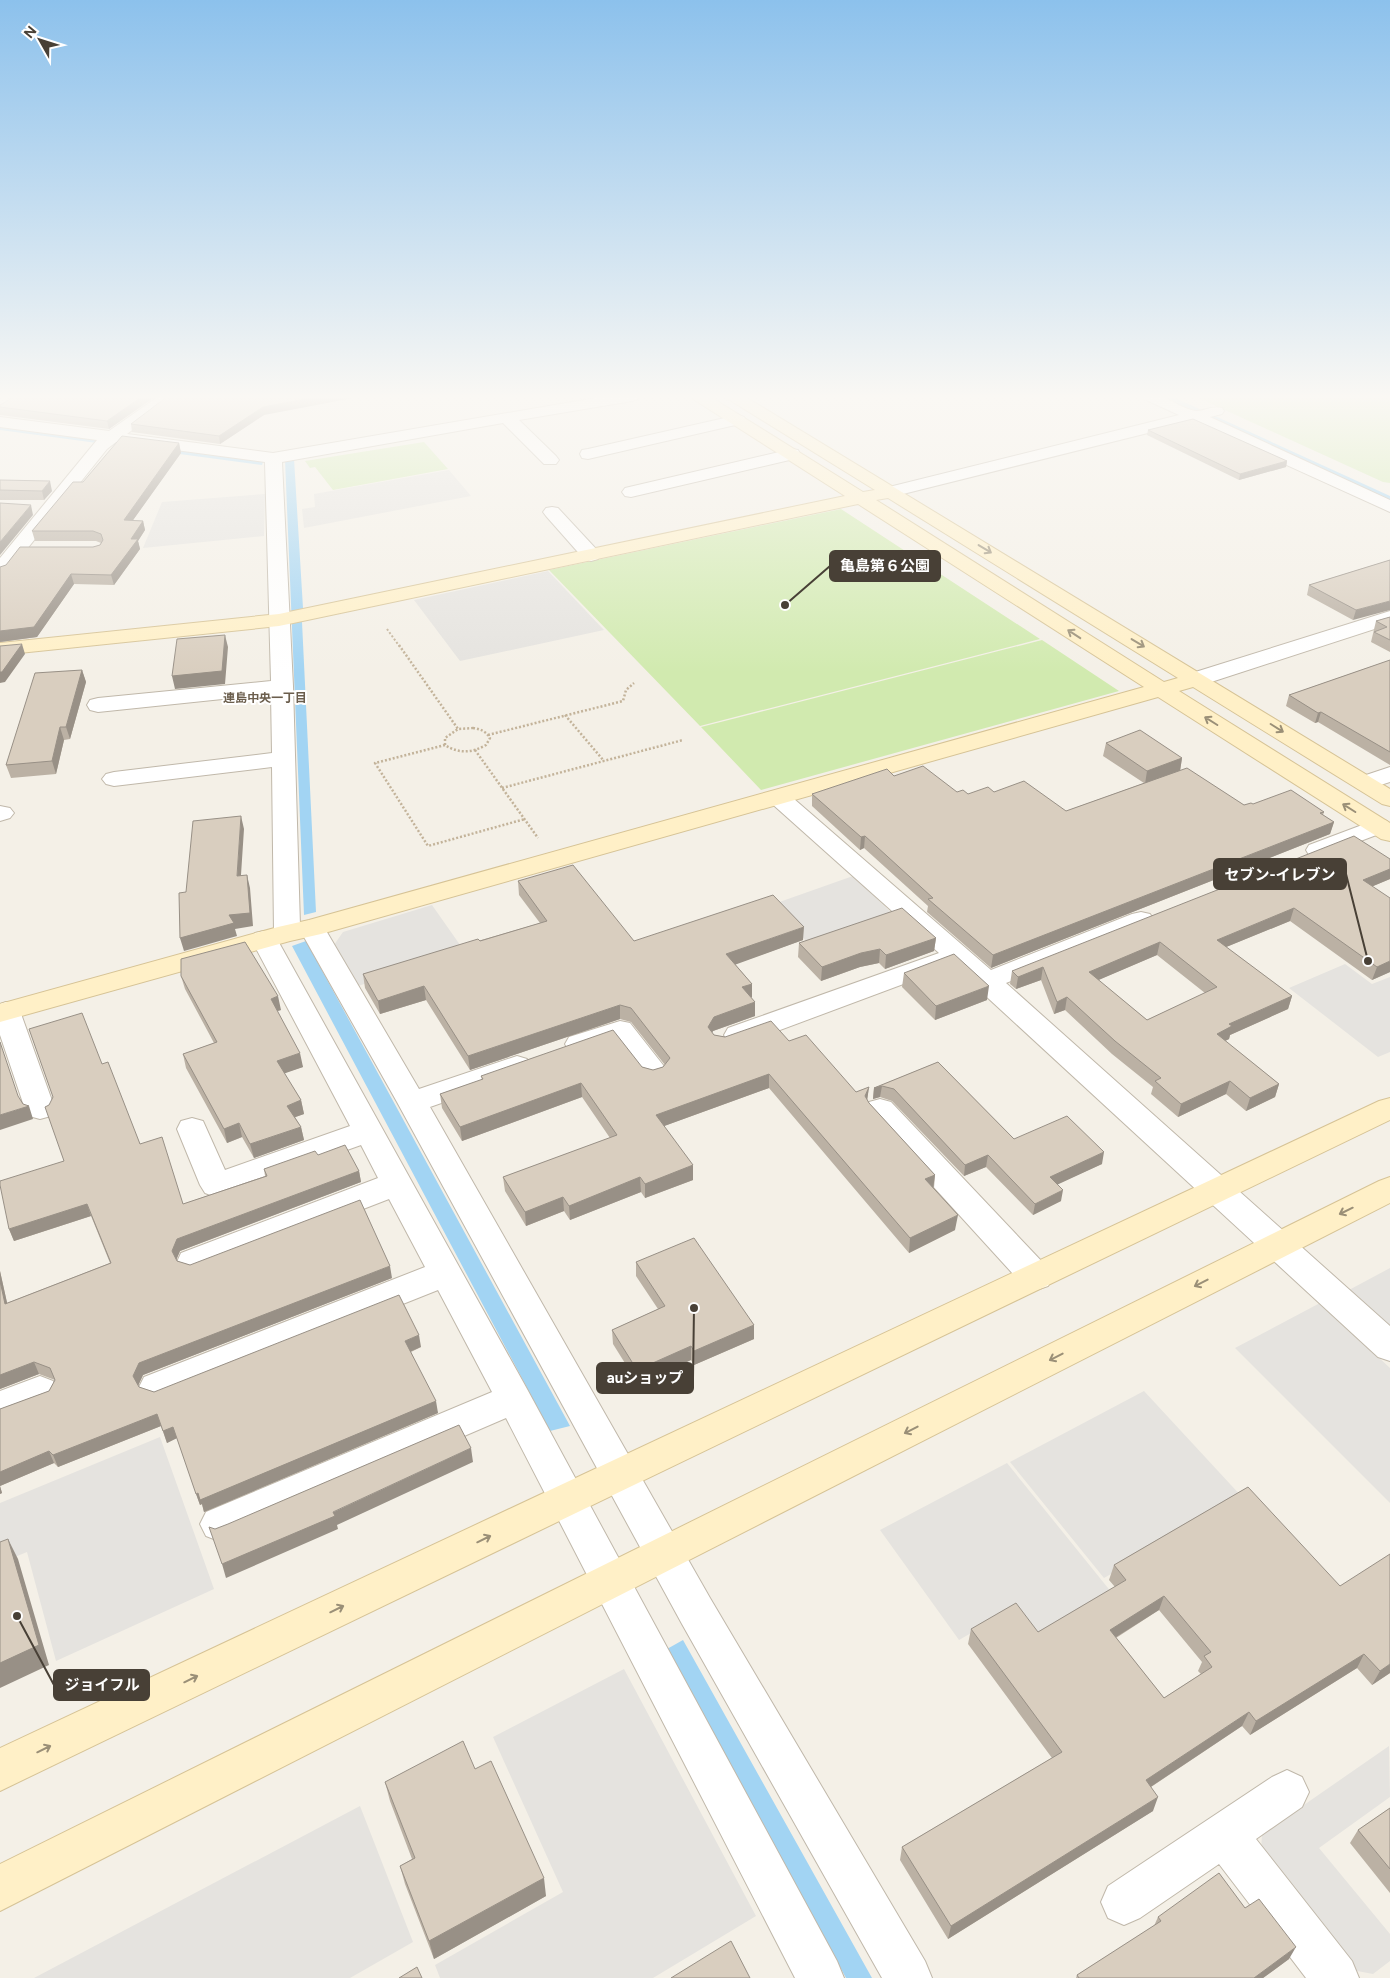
<svg xmlns="http://www.w3.org/2000/svg" width="1390" height="1978" font-family="Figtree,'Noto Sans JP',sans-serif">
	<style>
		.green { fill: #d1eaaf }
		.parking { fill: #e5e3df }
		.water { fill: #a2d4f3 }
		.lines { fill: none; stroke-linecap: round; stroke-linejoin: round }
		.street-casing { stroke: #c0b8aa; stroke-width: 2 }
		.secondary-casing { stroke: #d6c396; stroke-width: 2 }
		.path-far1 { stroke: #c3b39a; stroke-width: 2; stroke-dasharray: 2 2; stroke-linecap: butt }
		.path { stroke: #c3b39a; stroke-width: 2.5; stroke-dasharray: 2 2; stroke-linecap: butt }
		.street { fill: #fff; fill-rule: evenodd }
		.secondary { fill: #fff0c7; fill-rule: evenodd }
		.wall { fill: #bbb1a4; fill-rule: evenodd }
		.shaded-wall { fill: #989086 }
		.building { fill: #d9cebf; stroke: #989086; fill-rule: evenodd }
		.oneway { stroke: #9a8f77 }
		.labels { text-anchor: middle; dominant-baseline: central; stroke-width: 4; stroke-linejoin: round; paint-order: stroke }
		.far-neighbourhood-label { font-size: 12px; font-weight: bold; fill: #6b5e4d; stroke: #fff }
		.leader { fill: none; stroke: #484036; stroke-width: 2 }
		.callout-dot { fill: #484036; stroke: #fff; stroke-width: 2 }
		.callout { fill: #484036; stroke: #484036; stroke-width: 2 }
		.callout-label { font-size: 15px; text-anchor: middle; font-weight: bold; fill: #fff }
	</style>
	<rect width="100%" height="100%" fill="#f4f0e7"/>
	<!-- green -->
	<path class="green" d="M1194 396H1390V483L1383 482Z
		M424 442 448 469 333 490 315 467 310 468 305 461Z
		M841 509 1040 639 700 726 549 570Z
		M1042 640 1119 691 761 790 701 727Z"/>
	<!-- parking -->
	<path class="parking" d="M449 470 471 496 304 528 302 509 315 507 314 494Z
		M265 494 264 536 143 548 162 502Z
		M548 571 604 630 460 661 414 600Z
		M853 876 898 919 814 949 771 905Z
		M432 905 465 952 358 986 334 945 343 932Z
		M1345 964 1372 984 1390 977V1052L1378 1057 1289 988Z
		M1390 1268V1326L1349 1290Z
		M1320 1303 1390 1368V1503L1235 1348Z
		M1144 1391 1243 1498 1104 1578 1010 1462Z
		M160 1437 214 1589 56 1661 27 1552 0 1563V1503Z
		M1007 1463 1112 1593 1033 1639 1011 1610 959 1640 880 1530Z
		M624 1669 756 1916 653 1978H440L435 1965 563 1892 493 1737Z
		M1389 1746 1390 1797 1319 1848 1390 1934V1961L1373 1974 1352 1970 1261 1852 1262 1834Z
		M360 1806 413 1942 350 1978H34Z"/>
	<!-- water -->
	<path class="water" d="M1161 396H1171L1390 496V502Z
		M0 426 263 462 262 465 0 430Z
		M294 459 303 608 302 622 316 912 304 915 285 460Z
		M306 941 570 1426 550 1431 292 946Z
		M683 1640 872 1978H846L667 1649Z"/>
	<g class="lines">
		<!-- street casing -->
		<g class="street-casing">
			<path id="street" d="M159 396H177L127 434 273 453 607 396H640L638 399 632 401 519 420 556 456 559 460 556 464H544L503 423 282 462 293 686 300 926 303 922 312 920 321 922 419 1089 517 1056 527 1059 532 1066 527 1073 430 1107 710 1598 925 1961 932 1978H882L682 1624 397 1102 300 930 296 939 287 941 278 939 274 933 272 767 114 786 106 784 102 779 106 774 114 772 272 753 271 694 98 712 90 710 87 705 90 700 98 698 271 681 265 462 116 442 107 449 7 574 0 576V558L97 440 0 427V417L109 431Z
				M1142 396C1170 393 1172 406 1195 411 1203 412 1212 405 1222 408L1224 411 1222 414 1210 417 1390 500V512L1192 422 891 497 885 496 882 492 885 488 1179 415 1144 399Z
				M738 415 744 417 746 420 744 423 588 459 582 458 580 454 582 450 588 449Z
				M792 449 798 450 800 454 798 458 631 497 625 496 622 492 625 488Z
				M552 507 558 508 598 551 600 555 598 559 591 561 584 559 546 516 543 512 546 508Z
				M1390 611V624L1205 684 1197 685 1189 684 1186 679 1189 674Z
				M1390 767V782L1365 790 1357 788 1353 783 1357 778Z
				M778 790 786 792 991 970 1132 914 1141 912 1150 914 1154 920 1150 926 1006 983 1390 1326V1361L1378 1357 951 964 949 967 748 1042 738 1044 728 1042 724 1035 728 1028 939 953 770 802 766 797 770 792Z
				M0 806 10 808 14 813 10 818 0 821Z
				M1378 819 1387 821 1390 826 1387 831 1318 857 1309 855 1306 850 1309 845Z
				M264 931 273 933 277 939 527 1389 837 1961 844 1978H795L506 1418 232 1536 219 1541 206 1536 200 1524 206 1512 492 1392 438 1290 157 1402 144 1397 139 1387 144 1377 425 1267 389 1199 193 1275 181 1271 177 1262 181 1253 378 1178 361 1145 216 1197 205 1193 200 1185 177 1129 181 1121 192 1118 203 1121 225 1170 350 1126 251 939 255 933Z
				M6 1002 16 1005 20 1011 55 1109 51 1116 40 1119 29 1116 25 1109 0 1035V1004Z
				M620 1021 630 1023 663 1065 668 1072 663 1079 653 1082 643 1079 614 1042 579 1054 569 1051 565 1044 569 1037Z
				M880 1099 891 1102 1048 1268 1053 1277 1048 1286 1036 1290 1024 1286 869 1116 865 1109 869 1102Z
				M40 1376 53 1381 58 1391 53 1401 0 1422V1391Z
				M1287 1770 1302 1777 1309 1792 1302 1807 1256 1839 1352 1961 1359 1978H1306L1219 1864 1140 1918 1124 1925 1108 1918 1101 1902 1108 1886 1272 1777Z"/>
		</g>
		<!-- secondary casing -->
		<g class="secondary-casing">
			<path id="secondary" d="M691 396H709L863 492 875 490 728 399 726 396H744L1390 789V806L1382 804 1193 687 1179 691 1390 823V841L1381 839 1158 697 321 934 290 941 0 1022V1004L278 927 309 920 1144 687 858 504 279 626 0 655V643L279 614 845 496 693 399ZM888 498 1178 678 1164 682 876 500Z
				M1390 1098V1120L0 1791V1748L1379 1101Z
				M1390 1177V1203L0 1911V1864L1379 1181Z"/>
		</g>
		<!-- path-far1 -->
		<path class="path-far1" d="M387 629 400 647"/>
		<!-- path -->
		<path class="path" d="M399 645 458 729
			M565 715 604 761
			M473 728C480 729 486 731 490 738L486 745C472 753 459 754 445 745V738L458 729Z
			M488 735 623 701 626 690 634 683
			M445 745 375 763 428 846 525 819
			M475 750 538 838
			M502 788 683 740"/>
		<!-- street -->
		<use href="#street" class="street"/>
		<!-- secondary -->
		<use href="#secondary" class="secondary"/>
	</g>
	<!-- wall -->
	<path class="wall" d="M156 396 109 429 0 415V405Z
		M264 415 220 444 132 432 131 424Z
		M1148 430 1287 461 1286 467 1239 480 1147 435Z
		M179 443 181 453 133 520 143 521 145 530 138 541 140 549 114 585 74 584 37 637 0 642 93 547 100 545 101 543 96 541H35L32 531 83 482Z
		M0 480 52 491 44 500H0Z
		M1390 560 1353 620 1307 595 1309 585Z
		M1390 617V652L1371 642 1376 621Z
		M1390 660V765L1318 722 1315 723 1286 706 1289 695Z
		M82 670 86 682 70 739 64 740 56 774 11 778 6 765Z
		M1106 743 1182 758 1180 771 1244 805 1253 804 1324 812 1323 815 1334 822 1330 834 991 968 927 912 928 906 864 848 860 850 812 806V794L894 776 957 792 968 794 994 792 1066 811 1144 783 1103 756Z
		M1390 859V879L1373 886 1390 972 1372 980 1290 921 1226 947 1292 996 1288 1009 1230 1035 1229 1039 1225 1041 1279 1084 1275 1097 1246 1111 1226 1094 1178 1117 1151 1094 1153 1087 1112 1054 1065 1010 1054 1014 1041 980 1016 989 1010 984 1012 971ZM1157 955 1205 993 1147 1020 1098 980Z
		M518 881 634 941 803 940 735 964 752 984V997L751 998 755 1016 713 1031 712 1033 714 1035 725 1037 789 1041 856 1092 869 1087 867 1100 869 1103 935 1175 934 1188 955 1230 909 1253 769 1088 664 1126 693 1180 645 1198 641 1192 570 1220 564 1211 526 1226 505 1191 503 1177 610 1138 582 1097 462 1141 442 1108 440 1094 482 1080 481 1076 642 1067 653 1070 663 1067 665 1065 631 1022 620 1019 470 1070 426 1000 380 1014 365 988 363 974 540 923 519 895Z
		M936 938 934 951 885 969 879 963 860 967 821 981 798 957 799 943Z
		M904 973 987 1000 935 1020 902 987Z
		M181 976 281 1010 277 1011 303 1067 284 1073 301 1100 304 1114 295 1117 301 1127 304 1140 254 1158 242 1137 227 1143 186 1068 183 1054 214 1043 185 989Z
		M938 1062 1014 1139 1102 1164 1057 1184 1061 1201 1033 1215 986 1167 964 1176 892 1101 880 1097 873 1099 874 1088Z
		M102 1064 140 1144 183 1204 265 1176 264 1169 318 1155 359 1171 361 1182 180 1251 176 1260 177 1261 190 1265 392 1278 143 1375 138 1386 139 1387 154 1392 421 1347 411 1352 438 1413 204 1512 202 1504 200 1505 177 1438 167 1443 161 1426 58 1467 54 1463 0 1486 2 1493 0 1494V1409L49 1391 55 1380 39 1374 0 1389V1271L7 1303 110 1263 91 1216 14 1241 9 1229 64 1161 49 1105Z
		M636 1262 754 1325V1339L694 1365 691 1360 638 1384 613 1344 612 1330 658 1309 636 1276Z
		M1248 1487 1390 1673 1372 1685 1357 1668 1250 1735 1242 1726 1151 1787 1153 1811 948 1939 900 1860 902 1847 1052 1758 968 1644 971 1629 1038 1632 1115 1587 1109 1580 1114 1565ZM1159 1610 1202 1662 1198 1671 1201 1674 1164 1698 1116 1638Z
		M475 1769 546 1896 434 1959 405 1884 400 1866 412 1859 390 1801 385 1782Z
		M1390 1808V1893L1350 1843 1358 1830Z
		M1245 1908 1289 1959 1263 1978H1076L1077 1975 1154 1926 1158 1917Z"/>
	<!-- shaded-wall -->
	<path class="shaded-wall" d="M143 396H156L109 429 107 421Z
		M321 396H364L264 415 220 444 219 436 263 407Z
		M179 443 181 453 126 530 124 520Z
		M1287 461 1286 467 1239 480 1240 474Z
		M50 481 52 491 44 500 42 491Z
		M31 505 33 515 0 555V542Z
		M143 521 145 530 138 541 140 549 114 585 111 575 131 539Z
		M71 574 74 584 37 637 0 642V631Z
		M1390 601V610L1353 620 1356 610Z
		M225 635 228 647 225 684 175 689 172 676Z
		M22 644 25 654 5 682 0 683V672Z
		M82 670 86 682 70 739 66 727Z
		M1321 712 1318 722 1315 723 1318 713Z
		M60 727 64 740 56 774 52 761Z
		M1182 758 1180 771 1145 784 1147 771Z
		M241 816 244 829 240 890 237 876Z
		M1334 822 1330 834 991 968 993 955Z
		M865 836 864 848 860 850 861 837Z
		M1390 869V879L1359 892 1363 880Z
		M247 875 250 888 253 926 235 929 237 936 184 951 180 938Z
		M1294 908 1290 921 1214 952 1217 940Z
		M804 927 803 940 726 968V954Z
		M936 938 934 951 885 969 886 955Z
		M1160 942 1157 955 1087 985 1089 972Z
		M880 949 879 963 860 967 821 981 822 967 861 953Z
		M1390 961V972L1372 980 1377 967Z
		M1043 967 1041 980 1016 989 1018 977Z
		M752 984V997L742 1001V987Z
		M424 986 426 1000 380 1014 378 1001Z
		M989 986 987 1000 935 1020 936 1006Z
		M278 996 281 1010 274 1012 271 999Z
		M1292 996 1288 1009 1230 1035 1229 1039 1213 1047 1217 1034 1229 1024Z
		M1067 997 1065 1010 1054 1014 1057 1002Z
		M755 1002V1016L713 1031 708 1041V1027L714 1017Z
		M620 1005V1019L470 1070 468 1056Z
		M300 1053 303 1067 280 1075 277 1061Z
		M769 1074V1088L656 1129V1115Z
		M1230 1081 1226 1094 1178 1117 1181 1104Z
		M581 1083 582 1097 462 1141 460 1127Z
		M1279 1084 1275 1097 1246 1111 1250 1098Z
		M882 1086 880 1097 873 1099 874 1088Z
		M869 1087 867 1101 865 1096Z
		M301 1100 304 1114 290 1119 287 1106Z
		M29 1106 33 1119 0 1130V1115Z
		M239 1123 242 1137 227 1143 224 1129Z
		M301 1127 304 1140 254 1158 250 1144Z
		M1104 1152 1102 1164 1048 1189 1050 1177Z
		M988 1155 986 1167 964 1176 965 1165Z
		M693 1165V1180L645 1198V1184Z
		M359 1171 361 1182 180 1251 175 1263 172 1251 177 1239Z
		M935 1175 933 1189 925 1179Z
		M640 1177 641 1192 570 1220 569 1206Z
		M1063 1190 1061 1201 1033 1215 1035 1204Z
		M563 1197 564 1211 526 1226 525 1212Z
		M87 1204 91 1216 14 1241 9 1229Z
		M958 1215 955 1230 909 1253 910 1238Z
		M390 1266 392 1278 143 1375 137 1388 133 1376 139 1363Z
		M0 1271 10 1316 5 1304 0 1281Z
		M754 1325V1339L694 1365V1351Z
		M419 1335 421 1347 407 1353 405 1341Z
		M691 1346V1360L638 1384 637 1370Z
		M34 1362 39 1374 0 1389V1375Z
		M436 1401 438 1413 204 1512 202 1504 200 1505 196 1494Z
		M157 1414 161 1426 58 1467 53 1455Z
		M173 1427 177 1438 167 1443 163 1431Z
		M471 1448 473 1462 337 1525 338 1529 226 1578 222 1564Z
		M49 1451 54 1463 0 1486 2 1493 0 1494V1472Z
		M8 1539 18 1559 49 1665 0 1688V1663Z
		M1164 1596 1159 1610 1105 1644 1110 1630Z
		M1364 1654 1357 1668 1250 1735 1256 1721Z
		M1390 1664V1673L1372 1685 1380 1671Z
		M1249 1712 1242 1726 1140 1794 1146 1780Z
		M1158 1797 1153 1811 948 1939 951 1926Z
		M544 1878 546 1896 434 1959 429 1941Z
		M1296 1947 1289 1959 1263 1978H1254Z"/>
	<!-- building -->
	<path class="building" d="M16 396H143L107 421 0 407V405Z
		M168 396H321L263 407 219 436 131 424Z
		M1193 419 1287 461 1240 474 1148 430Z
		M122 436 179 443 124 520 143 521 131 539H138L111 575 71 574 34 627 0 631V567L6 565 20 547H93L100 545 103 540 101 534 93 531H32L73 482H83Z
		M0 480 50 481 42 491 0 490Z
		M0 503 31 505 0 542Z
		M1390 560V601L1356 610 1309 585Z
		M1390 617V640L1374 632 1387 627 1376 621Z
		M225 635 222 671 172 676 177 639Z
		M22 644 2 672H0V646Z
		M1390 660V752L1321 712 1318 713 1289 695Z
		M82 670 66 727H60L52 761 6 765 35 673Z
		M1140 730 1182 758 1147 771 1106 743Z
		M923 766 957 792 963 790 968 794 988 787 994 792 1024 781 1066 811 1187 768 1244 805 1251 803 1253 804 1291 790 1324 812 1320 813 1334 822 993 955 928 899 933 898 865 836 861 837 812 794 887 769 894 776Z
		M241 816 237 876 247 875 250 913 229 915 234 923 180 938 179 893 186 892 193 821Z
		M1354 836 1390 859V869L1363 880 1390 898V961L1377 967 1294 908 1217 940 1292 996 1229 1024 1232 1026 1217 1034 1279 1084 1250 1098 1230 1081 1181 1104 1155 1081 1161 1078 1115 1041 1067 997 1057 1002 1043 967 1018 977 1012 971ZM1160 942 1217 987 1147 1020 1089 972Z
		M573 865 634 941 773 895 804 927 726 954 752 984 742 987 755 1002 714 1017 708 1027 714 1035 725 1037 771 1021 789 1041 806 1035 856 1092 869 1087 865 1096 869 1103 935 1175 925 1179 958 1215 910 1238 769 1074 656 1115 693 1165 645 1184 640 1177 569 1206 563 1197 525 1212 503 1177 617 1135 581 1083 460 1127 440 1094 483 1079 481 1076 613 1030 642 1067 653 1070 663 1067 670 1058 631 1008 620 1005 468 1056 424 986 378 1001 363 974 478 939 480 941 547 921 518 881Z
		M902 908 936 938 886 955 880 949 861 953 822 967 799 943Z
		M245 942 278 996 271 999 300 1053 277 1061 301 1100 287 1106 301 1127 250 1144 239 1123 224 1129 183 1054 217 1042 181 976V959Z
		M954 954 989 986 936 1006 904 973Z
		M82 1013 102 1064 108 1062 140 1144 162 1137 183 1204 267 1176 264 1169 315 1151 318 1155 345 1145 359 1171 177 1239 172 1251 177 1261 190 1265 360 1200 390 1266 139 1363 133 1376 139 1387 154 1392 399 1295 419 1335 405 1341 436 1401 200 1500 198 1493 196 1494 173 1427 163 1431 157 1414 53 1455 49 1451 0 1472V1409L49 1391 55 1380 50 1368 34 1362 0 1375V1281L5 1304 111 1263 87 1204 9 1229 0 1185V1181L64 1161 45 1107 49 1105 53 1097 29 1029Z
		M0 1042 18 1096 23 1104 29 1106 0 1115Z
		M938 1062 1014 1139 1067 1116 1104 1152 1050 1177 1063 1190 1035 1204 988 1155 965 1165 894 1089 882 1086 874 1088Z
		M694 1238 754 1325 694 1351 691 1346 637 1370 612 1330 665 1306 636 1262Z
		M459 1425 471 1448 333 1512 335 1516 222 1564 209 1527 215 1529 228 1524Z
		M1248 1487 1340 1586 1390 1554V1664L1380 1671 1364 1654 1256 1721 1249 1712 1146 1780 1158 1797 951 1926 902 1847 1062 1752 971 1629 1016 1603 1038 1632 1126 1580 1114 1565ZM1164 1596 1211 1652 1204 1656 1212 1667 1164 1698 1110 1630Z
		M8 1539 39 1645 0 1663V1542Z
		M463 1741 475 1769 491 1761 544 1878 429 1941 400 1866 415 1858 385 1782Z
		M1390 1808V1869L1358 1830Z
		M1219 1873 1245 1908 1259 1899 1296 1947 1254 1978H1079L1077 1975 1161 1921 1158 1917Z
		M731 1941 750 1978H671Z
		M417 1967 422 1978H399Z"/>
	<!-- one-way arrows -->
	<defs><path id="oneway-shaft" d="M-6 0H5M1.5-3L5.5 0L1.5 3" fill="none" stroke-width="1.6" stroke-linecap="round" stroke-linejoin="round" transform="scale(1.25)"/></defs>
	<g class="oneway">
		<use href="#oneway-shaft" transform="translate(985 549) rotate(31)"/>
		<use href="#oneway-shaft" transform="translate(1074 634) rotate(-147)"/>
		<use href="#oneway-shaft" transform="translate(1138 643) rotate(31)"/>
		<use href="#oneway-shaft" transform="translate(1211 721) rotate(-148)"/>
		<use href="#oneway-shaft" transform="translate(1277 728) rotate(32)"/>
		<use href="#oneway-shaft" transform="translate(1349 808) rotate(-148)"/>
		<use href="#oneway-shaft" transform="translate(1346 1211) rotate(154)"/>
		<use href="#oneway-shaft" transform="translate(1201 1283) rotate(153)"/>
		<use href="#oneway-shaft" transform="translate(1056 1357) rotate(153)"/>
		<use href="#oneway-shaft" transform="translate(911 1430) rotate(153)"/>
		<use href="#oneway-shaft" transform="translate(484 1539) rotate(-26)"/>
		<use href="#oneway-shaft" transform="translate(337 1609) rotate(-26)"/>
		<use href="#oneway-shaft" transform="translate(191 1679) rotate(-26)"/>
		<use href="#oneway-shaft" transform="translate(44 1749) rotate(-26)"/>
	</g>
	<!-- sky -->
	<linearGradient id="sky" x2="0" y2="1"><stop stop-color="#8cc1ec"/><stop offset="0.59" stop-color="#faf8f4"/><stop offset="1" stop-color="#faf8f4" stop-opacity="0"/></linearGradient>
	<rect width="1390" height="673" fill="url(#sky)"/>
	<g class="labels">
		<!-- far-neighbourhood labels -->
		<g class="far-neighbourhood-label">
			<text x="265" y="698">連島中央一丁目</text>
		</g>
	</g>
	<!-- callouts -->
	<path class="leader" d="M785 605L830 566M1368 961L1346 874M694 1308L693 1378M17 1616L54 1685"/>
	<g class="callout-dot">
		<circle cx="785" cy="605" r="5"/>
		<circle cx="1368" cy="961" r="5"/>
		<circle cx="694" cy="1308" r="5"/>
		<circle cx="17" cy="1616" r="5"/>
	</g>
	<g class="callout">
		<rect x="830" y="551" width="110" height="30" rx="5"/>
		<rect x="1214" y="859" width="132" height="30" rx="5"/>
		<rect x="597" y="1363" width="96" height="30" rx="5"/>
		<rect x="54" y="1670" width="95" height="30" rx="5"/>
	</g>
	<g class="callout-label">
		<text x="885" y="571">亀島第６公園</text>
		<text x="1280" y="880">セブン-イレブン</text>
		<text x="645" y="1383">auショップ</text>
		<text x="102" y="1690">ジョイフル</text>
	</g>
	<!-- north arrow -->
	<g transform="translate(40 40) rotate(309)" stroke="#ffffff" stroke-width="4" paint-order="stroke">
	<path d="M0-4L9 19L0 12L-9 19Z" fill="#484036"/>
	<text y="-8" font-size="14" font-weight="bold" text-anchor="middle" fill="#484036">N</text>
	</g>
</svg>
